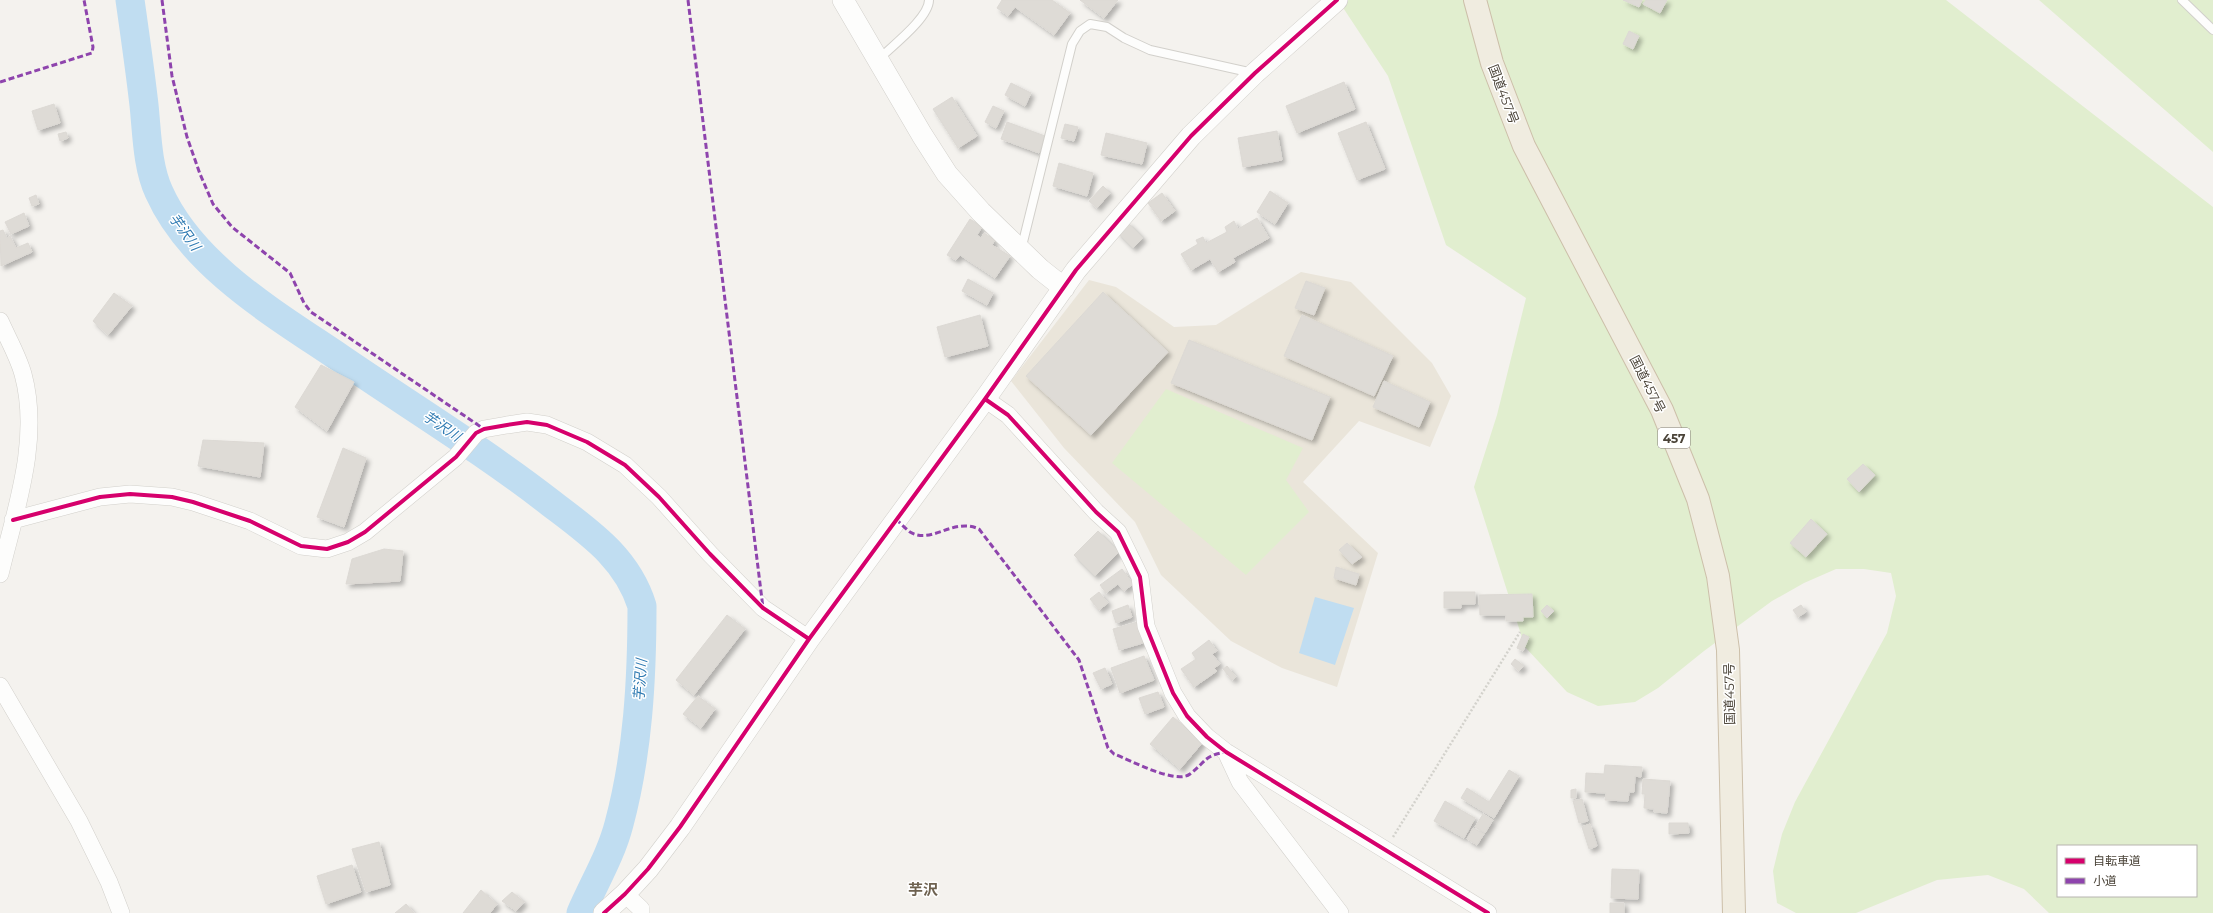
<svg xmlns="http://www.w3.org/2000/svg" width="2213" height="913" font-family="Montserrat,'Noto Sans JP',sans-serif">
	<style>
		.education { fill: #eae5da }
		.green { fill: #e1eecf; fill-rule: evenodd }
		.water { fill: #c0ddf1 }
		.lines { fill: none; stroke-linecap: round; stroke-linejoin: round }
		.river { stroke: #c0ddf1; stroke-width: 29 }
		.building { fill: #dedbd6; stroke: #dcd9d4; filter: url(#shadow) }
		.service-casing { stroke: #d2d0cb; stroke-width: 10 }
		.minor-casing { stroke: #d2d0cb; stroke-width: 18 }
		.tertiary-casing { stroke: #d2d0cb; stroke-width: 22 }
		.trunk-casing { stroke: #ccbfa9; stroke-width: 24 }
		.path { stroke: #d3d2cc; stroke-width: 2.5; stroke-dasharray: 2 2; stroke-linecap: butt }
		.service { stroke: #fdfdfc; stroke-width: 8 }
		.minor { stroke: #fdfdfc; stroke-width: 17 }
		.tertiary { stroke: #fdfdfc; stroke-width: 21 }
		.trunk { stroke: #f0ece0; stroke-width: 22 }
		.quiet { stroke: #8e44ad; stroke-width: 3; stroke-dasharray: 6 3; stroke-linecap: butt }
		.cycleway-casing { stroke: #fff; stroke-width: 6 }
		.cycleway { stroke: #d6006c; stroke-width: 4 }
		.labels { text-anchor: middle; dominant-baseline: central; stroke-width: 3; stroke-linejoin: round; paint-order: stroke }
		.shield { fill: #fff; stroke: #817c74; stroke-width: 1 }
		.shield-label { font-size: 12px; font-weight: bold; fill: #4b4439 }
		.street-label { font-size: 13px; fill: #4b4439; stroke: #fff }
		.water-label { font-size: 14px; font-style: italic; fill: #2e7ab2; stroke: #fff }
		.quarter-label { font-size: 15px; font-weight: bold; fill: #6e6250; stroke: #fff }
	</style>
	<defs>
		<filter id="shadow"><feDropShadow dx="3.5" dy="3.5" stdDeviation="2" flood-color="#0004"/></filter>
	</defs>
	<rect width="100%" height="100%" fill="#f4f2ee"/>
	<!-- education -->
	<path class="education" d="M1301 272 1351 282 1432 363 1451 396 1430 447 1359 421 1303 482 1378 553 1337 687 1282 668 1231 641 1161 575 1135 522 1064 448 1011 381 1089 280 1116 287 1174 327 1216 325Z"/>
	<!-- green -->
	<path class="green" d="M1338 0H1946L2213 207V913H2049L2024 889 1988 875 1937 880 1856 913H1796L1777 903 1773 871 1782 834 1795 802 1887 633 1896 596 1891 573 1864 569H1836L1804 583 1772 601 1704 651 1658 688 1635 702 1598 706 1567 692 1525 647 1474 487 1497 415 1526 298 1446 245 1388 76ZM2058 846H2196V896H2058Z
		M2039 0H2213V152Z
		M1166 389 1303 448 1286 480 1309 512 1246 575 1112 463Z"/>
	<!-- water -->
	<path class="water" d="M1315 597 1354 608 1335 665 1299 653Z"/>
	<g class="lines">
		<!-- river -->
		<path class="river" d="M130 0C135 35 140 70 144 105 147 133 147 166 159 192 192 266 275 314 340 358 410 406 484 451 552 504 590 533 627 558 642 606 642 679 638 753 619 824 611 855 594 883 581 913"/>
	</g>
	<!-- building -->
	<path class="building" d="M1002 0H1052L1070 13 1054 35 1015 7 1008 16 997 8Z
		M1080 0H1118L1104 18Z
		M1623 0H1642L1639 7Z
		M1646 0H1667L1660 13 1643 4Z
		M1629 31 1639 36 1633 49 1623 44Z
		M1344 82 1355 109 1297 133 1286 106Z
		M1011 83 1031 93 1025 106 1005 95Z
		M952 97 977 136 958 148 933 109Z
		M54 104 60 123 38 130 32 111Z
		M993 106 1004 111 996 128 985 122Z
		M1007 122 1045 136 1039 153 1001 139Z
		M1366 122 1385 169 1357 180 1338 133Z
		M1065 124 1078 127 1074 141 1061 138Z
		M1277 131 1282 160 1243 167 1238 138Z
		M66 132 68 138 60 141 58 134Z
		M1106 133 1147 143 1142 164 1101 155Z
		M1059 163 1093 173 1087 196 1053 186Z
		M1103 186 1110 193 1097 208 1089 201Z
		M1270 191 1288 203 1275 224 1257 212Z
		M1162 193 1175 211 1161 221 1148 203Z
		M36 195 39 204 32 206 29 198Z
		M24 213 29 226 11 234 5 222Z
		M1257 218 1269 238 1233 258 1235 262 1218 272 1210 259 1191 270 1181 254 1198 244 1196 240 1203 237 1206 243 1227 232 1225 227 1234 221 1238 229Z
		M970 219 982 227 977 235 981 238 984 233 995 240 992 245 1010 256 995 278 960 255 956 260 947 255Z
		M1127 222 1143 238 1133 248 1117 232Z
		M3 230 7 238 10 236 16 248 28 243 32 252 1 266 0 231Z
		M968 279 993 293 987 305 962 291Z
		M1306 281 1325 288 1314 315 1295 308Z
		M1103 292 1168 352 1091 435 1026 376Z
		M114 293 132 306 108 335 93 321Z
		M980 315 988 346 945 357 937 327Z
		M1302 315 1393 356 1374 396 1284 356Z
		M1189 340 1330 397 1312 440 1171 383Z
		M321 365 354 382 327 431 295 407Z
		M1384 381 1430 402 1419 427 1373 407Z
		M203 440 264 443 260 477 198 466Z
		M343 448 366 458 344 527 317 517Z
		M1863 464 1875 475 1859 492 1847 479Z
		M1811 519 1827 534 1806 557 1790 543Z
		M1098 531 1119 552 1095 576 1074 555Z
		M1347 543 1362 557 1352 564 1339 550Z
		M384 549 403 551 400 581 346 584 352 559Z
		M1336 567 1359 574 1356 585 1334 578Z
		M1122 569 1133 584 1124 591 1118 584 1106 593 1100 585Z
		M1099 592 1108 603 1099 610 1090 599Z
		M1444 592H1475V604H1461V608H1444Z
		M1532 594 1533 617H1523V621H1506V615H1480L1479 595Z
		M1128 605 1132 617 1116 623 1112 611Z
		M1547 605 1554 611 1547 618 1541 611Z
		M1801 605 1806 612 1798 617 1793 610Z
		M727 615 745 629 694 695 676 680Z
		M1137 622 1143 643 1119 650 1113 629Z
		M1523 634 1529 637 1523 651 1517 648Z
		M1209 640 1217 651 1212 654 1220 664 1214 668 1217 671 1194 687 1181 669 1196 659 1192 653Z
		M1144 656 1154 680 1120 693 1111 668Z
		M1515 659 1524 666 1519 671 1511 664Z
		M1227 666 1236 677 1232 680 1223 669Z
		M1105 668 1112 684 1101 689 1093 673Z
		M1158 692 1164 707 1145 714 1139 698Z
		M698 696 715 709 701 728 683 714Z
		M1173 717 1203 742 1180 769 1150 744Z
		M1605 765 1642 767 1641 777 1635 776 1634 792H1629L1628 801 1605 800 1606 793 1585 792 1586 773 1604 774Z
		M1509 770 1519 776 1494 818 1461 798 1467 788 1489 802Z
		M1643 779 1670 781 1667 813 1654 812V809L1644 808 1645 794H1642Z
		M1576 789V798H1571V790Z
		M1582 799 1588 821 1579 823 1573 801Z
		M1445 801 1475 818 1464 838 1434 821Z
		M1483 814 1493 820 1485 833 1475 827Z
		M1669 823H1688L1689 833 1669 834Z
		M1590 824 1597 846 1589 849 1582 827Z
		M1473 828 1484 834 1477 845 1467 839Z
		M379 842 390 885 366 892 352 849Z
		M352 865 361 892 326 904 317 876Z
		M1612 869 1639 870 1638 899 1611 898Z
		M481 890 497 904 490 913H463Z
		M512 892 524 902 516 911 502 901Z
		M1610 903H1624V913H1610Z
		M406 904 414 913H395Z"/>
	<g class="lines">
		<!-- service casing -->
		<g class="service-casing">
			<path id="service" d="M2182 0 2213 30
				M879 59C892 46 929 18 929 0
				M1021 250 1072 44 1080 31 1090 24 1107 27 1124 38 1150 50 1253 73"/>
		</g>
		<!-- minor casing -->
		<g class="minor-casing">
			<path id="minor" d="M0 321C8 339 18 356 23 374 41 440 15 511 0 574
				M985 399 1008 415 1096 512 1118 532 1140 577 1146 626 1173 693 1187 716 1207 737 1226 752 1488 913
				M13 520 100 497 130 494 172 497 193 502 250 521 301 546 327 549 348 542 365 532 456 457 476 433 484 429 507 425 527 422 547 425 587 442 625 465 659 497 710 554 763 608 809 639
				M0 686 79 821 109 882 121 913
				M1226 752 1240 782 1340 913
				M625 894 641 909V913"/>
		</g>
		<!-- tertiary casing -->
		<g class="tertiary-casing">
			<path id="tertiary" d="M843 0 922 135 947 174 981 212 1040 269 1064 288
				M604 913 625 894 648 869 680 827 809 639 985 399 1076 270 1191 136 1255 73 1337 0"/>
		</g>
		<!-- trunk casing -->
		<g class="trunk-casing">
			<path id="trunk" d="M1475 0 1492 63 1524 146 1662 410 1698 499 1718 576 1728 650 1734 913"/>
		</g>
		<!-- path -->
		<path class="path" d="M1393 837 1520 632"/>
		<!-- service -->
		<use href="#service" class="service"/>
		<!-- minor -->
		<use href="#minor" class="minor"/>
		<!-- tertiary -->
		<use href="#tertiary" class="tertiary"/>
		<!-- trunk -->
		<use href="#trunk" class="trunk"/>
		<!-- quiet -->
		<path class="quiet" d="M162 0 172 76 187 137 200 174 213 204 232 227 290 273 304 303 311 312 484 429
			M688 0 763 608
			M0 82 92 53 93 47 84 0
			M896 519C900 523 905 528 910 532 932 545 953 517 979 529L1079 660 1108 748 1114 754C1130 760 1176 785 1190 774 1207 761 1203 756 1226 752"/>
		<!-- cycleway casing -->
		<g class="cycleway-casing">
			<path id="cycleway" d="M985 399 1008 415 1096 512 1118 532 1140 577 1146 626 1173 693 1187 716 1207 737 1226 752 1488 913
				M13 520 100 497 130 494 172 497 193 502 250 521 301 546 327 549 348 542 365 532 456 457 476 433 484 429 507 425 527 422 547 425 587 442 625 465 659 497 710 554 763 608 809 639
				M604 913 625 894 648 869 680 827 809 639 985 399 1076 270 1191 136 1255 73 1337 0"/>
		</g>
		<!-- cycleway -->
		<use href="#cycleway" class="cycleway"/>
	</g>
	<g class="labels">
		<!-- shield labels -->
		<rect class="shield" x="1658" y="428" width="32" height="20" rx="3"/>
		<g class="shield-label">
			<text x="1674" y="438">457</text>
		</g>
		<!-- street labels -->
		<g class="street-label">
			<text transform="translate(1504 94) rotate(69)">国道457号</text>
			<text transform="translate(1648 384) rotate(63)">国道457号</text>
			<text transform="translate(1729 694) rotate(-91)">国道457号</text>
		</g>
		<!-- water labels -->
		<g class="water-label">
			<text transform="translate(185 232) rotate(54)">芋沢川</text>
			<text transform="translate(442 426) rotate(34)">芋沢川</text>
			<text transform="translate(640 680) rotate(-86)">芋沢川</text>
		</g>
		<!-- quarter labels -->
		<g class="quarter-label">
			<text x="923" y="889">芋沢</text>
		</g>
	</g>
	<!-- legend -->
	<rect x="2057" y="845" width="140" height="52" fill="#ffffff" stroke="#b7b4b0"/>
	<rect x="2065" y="858" width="20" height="6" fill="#d6006c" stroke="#b7b4b0"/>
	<text x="2093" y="865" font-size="12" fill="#4b4439">自転車道</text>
	<rect x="2065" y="878" width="20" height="6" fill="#8e44ad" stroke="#b7b4b0"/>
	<text x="2093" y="885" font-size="12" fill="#4b4439">小道</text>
</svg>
